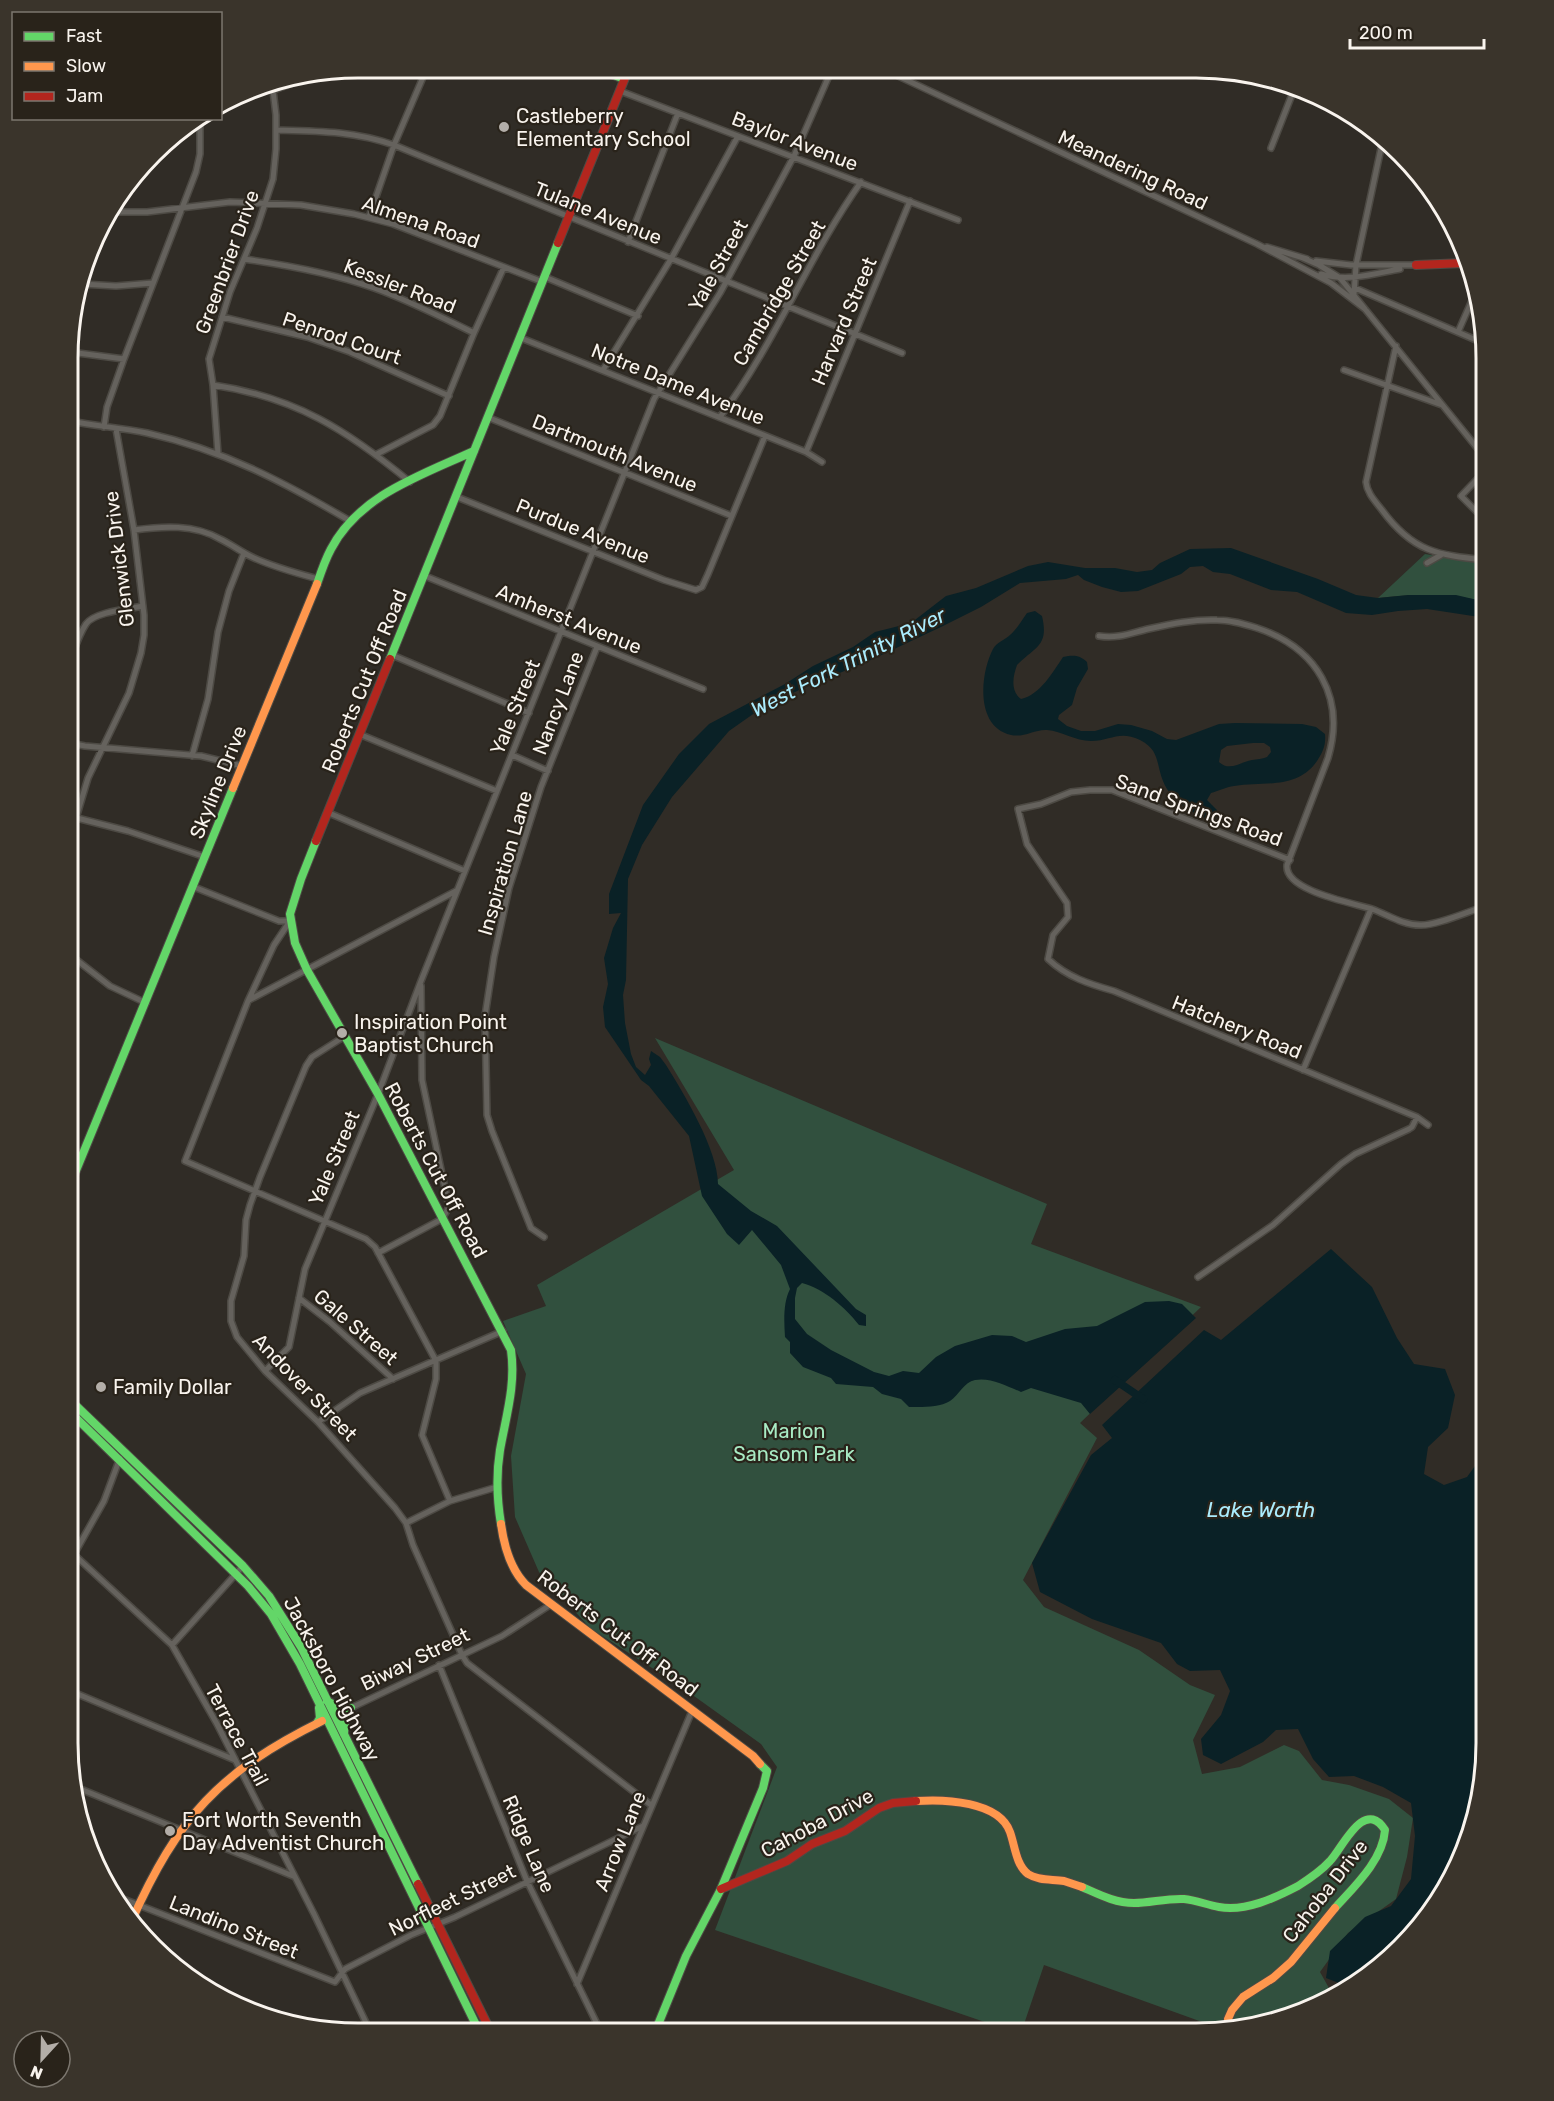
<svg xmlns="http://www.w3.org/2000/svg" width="1554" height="2101" font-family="Rubik,sans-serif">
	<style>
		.green { fill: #31503e }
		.water { fill: #0a2126; fill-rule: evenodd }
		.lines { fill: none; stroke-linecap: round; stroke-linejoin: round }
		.river { stroke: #0a2126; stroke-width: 8 }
		.street-casing { stroke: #4d4a44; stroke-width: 8 }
		.fast-casing { stroke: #4d4a44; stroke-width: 10 }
		.slow-casing { stroke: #4d4a44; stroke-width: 10 }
		.jam-casing { stroke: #4d4a44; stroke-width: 10 }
		.street { stroke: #65625d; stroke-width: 5 }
		.fast { stroke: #63d668; stroke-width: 8 }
		.slow { stroke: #ff974d; stroke-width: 8 }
		.jam { stroke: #b3261e; stroke-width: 8 }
		.poi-dot { fill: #b3aea8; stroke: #29231a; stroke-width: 2 }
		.labels { text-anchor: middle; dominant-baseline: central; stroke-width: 4.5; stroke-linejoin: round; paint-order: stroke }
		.poi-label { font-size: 20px; fill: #f9f4ee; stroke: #29231a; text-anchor: start }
		.street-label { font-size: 20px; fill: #f9f4ee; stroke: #29231a }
		.park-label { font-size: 20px; fill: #a8ebc4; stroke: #29231a }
		.water-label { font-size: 21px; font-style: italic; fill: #abecfd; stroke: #29231a }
		.rim { fill: none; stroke: #f9f4ee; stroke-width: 3 }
	</style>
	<rect width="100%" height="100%" fill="#302c26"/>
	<!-- green -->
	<path class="green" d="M1425 554 1486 564V602C1448 593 1417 594 1378 598Z
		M655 1038 1047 1204 1031 1244 1201 1307 1080 1423 1097 1438 1023 1580 1044 1607 1139 1650 1190 1685 1215 1695 1193 1740 1202 1774 1240 1767 1284 1745 1299 1751 1322 1780 1349 1785 1389 1799 1413 1818 1407 1857 1396 1899 1348 1933 1320 1972 1334 1997 1325 2003 1227 2027H1216L1044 1965 1021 2033H1017L715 1930 777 1767 761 1744 680 1686 590 1628 539 1572 515 1517 511 1456 526 1374 503 1321 546 1306 537 1285 734 1170Z"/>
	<!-- water -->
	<path class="water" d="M1231 548 1318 579 1356 595 1378 598 1408 595H1456L1486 602V618L1427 609 1398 611 1372 615 1346 613 1297 592 1271 590 1230 574 1213 572 1203 566 1190 567 1181 574 1138 591 1121 592 1102 587 1084 580 1078 575 1066 579 1020 583 981 607 943 626 873 659 799 690 756 712 729 731 672 797 642 845 628 879 626 980 623 995 625 1023 631 1054 636 1067 645 1075 651 1065 649 1059 651 1051 660 1057 666 1065C684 1094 718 1150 718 1184L751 1211 777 1226 856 1309 866 1315V1326L859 1325C845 1307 824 1289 802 1283L797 1288 795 1298V1319L807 1334 831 1350 874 1372 889 1376 903 1371 919 1373 936 1357 955 1346 992 1335 1012 1336 1026 1342 1065 1329 1097 1326 1145 1302 1169 1301 1182 1304 1196 1318 1090 1414 1081 1403 1031 1388 1021 1392C1007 1386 990 1377 975 1380 964 1382 959 1395 950 1401 939 1408 921 1407 909 1407L901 1399 882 1394 873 1387 836 1384 831 1378 803 1367 790 1353V1342L785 1337C784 1321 783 1303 790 1289L781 1265 752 1230 739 1245 727 1234 702 1196 689 1136 649 1086 641 1080 605 1027 603 1007 608 984 604 958 613 928 621 913 609 914V894L643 805 679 754 709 724 785 684 813 666 853 647 875 632 911 623 946 596 976 588 1028 566 1048 562 1085 568H1115L1137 572 1152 570 1160 563 1190 549Z
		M1035 611 1042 616C1049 646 1036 646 1017 665 1013 676 1010 691 1021 699 1040 695 1053 672 1063 657 1074 655 1079 655 1087 662L1088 669 1077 688 1072 705 1059 715 1058 719 1067 726 1081 731H1095L1118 724 1131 725 1152 731 1167 739 1176 740 1219 724 1235 723 1302 724 1316 727 1325 734C1326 745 1323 752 1317 761 1297 790 1264 781 1234 786 1226 787 1218 791 1211 793L1207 800 1217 810V817L1212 820C1192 814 1171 801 1163 781 1156 764 1160 750 1140 740 1119 730 1111 741 1091 741 1075 741 1062 731 1047 730 1035 729 1024 738 1011 735 975 727 980 674 993 649 997 642 1005 640 1010 635 1017 629 1022 620 1027 613ZM1253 743H1264L1270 747 1271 752 1267 757C1262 759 1257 759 1252 760 1240 762 1230 772 1219 762L1221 750 1227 746Z
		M1331 1249 1372 1287 1397 1338 1414 1364 1445 1369 1455 1395 1448 1428 1428 1447 1424 1474 1444 1485 1467 1477 1486 1451V1536L1484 1539 1486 1543V1763L1471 1837 1437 1905 1388 1961 1349 1987 1326 1978 1330 1951 1365 1917 1391 1906 1411 1879 1415 1836 1411 1803 1383 1787 1354 1776 1329 1777 1313 1759 1298 1729 1276 1730 1263 1742 1221 1764 1203 1755 1201 1739 1221 1715 1230 1691 1220 1670 1190 1671 1177 1664 1161 1643 1092 1619 1040 1592 1032 1563 1091 1455 1112 1438 1102 1425 1204 1330 1221 1340Z"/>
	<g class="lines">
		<!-- river -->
		<path class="river" d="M1115 1380 1143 1399"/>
		<!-- street casing -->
		<g class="street-casing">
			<path id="street" d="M415 68 426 70
				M883 69 1257 244 1331 283 1365 309
				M274 90 314 75
				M620 91 958 220
				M276 130C318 131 354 131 394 145L902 353
				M1271 148 1293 92
				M107 212H147L230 202 301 205 354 214 393 224 543 282
				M369 217 394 145 427 68
				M628 242 678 113
				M1267 247 1307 259
				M1461 248 1462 263
				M1303 258 1319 265 1340 278 1486 459
				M244 259C287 265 332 273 374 288 408 300 441 317 474 333
				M1316 261 1351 265H1416
				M1321 274C1347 282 1373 274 1400 269
				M545 277 638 316
				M82 284 116 286 153 283
				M1355 288 1483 343
				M1354 294 1356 265 1383 139
				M222 317 307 337 350 352 449 396
				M1458 332 1473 298
				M521 338 806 452 822 462
				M1396 346 1366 482C1367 493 1375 501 1382 510 1413 552 1437 555 1486 560
				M70 352 124 359
				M603 370 671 259 738 136
				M1344 370 1442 405
				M213 385C295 397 347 430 410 482
				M487 417 732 516
				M720 417C775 344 808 257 861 182
				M70 421C96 426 122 428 147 433 223 450 284 482 350 521
				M104 427 107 407 124 359 196 172 200 154V120
				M806 452 910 201
				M218 454 213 385 209 359 230 292 257 228 273 179 276 149V115L272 82
				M377 454 433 425 440 416 474 333 504 267
				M457 497 664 580 696 590 702 587 708 574 765 436
				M1486 504 1477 512 1461 496 1486 470
				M134 530C163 526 194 524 220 539 231 544 241 552 252 557 273 567 296 573 318 579
				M1427 563 1441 555
				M425 576 703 689
				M1099 636C1118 639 1131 633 1148 629 1171 624 1194 619 1217 620 1231 620 1244 624 1257 628 1317 648 1346 697 1328 758L1287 865C1284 891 1353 903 1372 909 1388 915 1403 925 1420 925 1436 926 1469 911 1486 906
				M392 655 529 713
				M69 664C74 651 78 636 86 624 94 612 128 609 143 606
				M359 734 497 791
				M69 743 85 746 201 756 242 766
				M512 755 548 771
				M192 756 208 699 218 632 229 591 244 553
				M329 813 465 871
				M69 816 128 831 205 857
				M76 818 88 778 129 693 141 653 144 635V615L134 530 116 429
				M1290 860 1112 790H1090L1071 792 1041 804 1018 809 1027 844 1067 903 1068 917 1053 935 1048 959C1067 977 1089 984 1114 991L1417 1117 1428 1125
				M194 887 279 921H290
				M290 921 274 945 248 1001 185 1161 366 1239 375 1247 436 1361V1379L422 1435 450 1501
				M69 954 110 986 146 1003
				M249 1000 456 891
				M345 1036 312 1057 306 1066 260 1177 250 1205 246 1220 244 1256 231 1301V1321L237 1337 265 1371 318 1422 395 1508 406 1523 413 1545 462 1655 467 1663 651 1805
				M1303 1070 1371 909
				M544 1237 531 1228 529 1223 492 1131 487 1115 485 1016 494 957 509 888 541 787 597 647
				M378 1253 442 1219 449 1207 422 1080 421 986
				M1198 1277 1273 1225 1341 1164 1355 1154 1409 1129 1412 1127 1417 1117
				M299 1298 330 1322 393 1379
				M265 1371 289 1347 305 1269 378 1094 421 981 654 399 720 293 794 156 832 69
				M318 1422 360 1393 503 1331
				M406 1523 450 1501 497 1487
				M68 1549 172 1645 217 1724 314 1914 370 2031
				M68 1565 104 1501 120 1458
				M172 1645 243 1566
				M439 1665 527 1881 601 2032
				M68 1690 235 1760
				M334 1716 502 1636 550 1605
				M78 1788 293 1876
				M113 1895 335 1982 345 1969 411 1935 455 1917 643 1826
				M577 1984 692 1711"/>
		</g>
		<!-- fast casing -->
		<g class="fast-casing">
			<path id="fast" d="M597 68 624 79
				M317 584C321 572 325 560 331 549 359 495 422 475 474 451
				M390 659 558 243
				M316 841 301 879 290 914 295 943 307 970 378 1094 511 1350C516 1385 506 1416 500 1450 496 1475 497 1500 501 1524
				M68 1190 233 788
				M68 1398 243 1566 269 1596 301 1647 418 1884
				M68 1410 248 1586 271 1614 300 1664 479 2031
				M327 1701 340 1708H351
				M317 1723 320 1718 319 1708
				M344 1734 345 1720 351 1708
				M1082 1887C1098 1894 1115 1903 1134 1903 1150 1903 1167 1898 1184 1899 1196 1900 1207 1905 1219 1907 1245 1912 1275 1898 1298 1886 1309 1879 1321 1871 1330 1861 1342 1849 1364 1797 1385 1830 1383 1860 1354 1887 1335 1908
				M655 2032 686 1956 721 1889 763 1788 767 1771 760 1764"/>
		</g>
		<!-- slow casing -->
		<g class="slow-casing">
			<path id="slow" d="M233 788 317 584
				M501 1524C504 1546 510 1569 526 1585L753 1756 760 1764
				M916 1801C944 1799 999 1801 1010 1832 1015 1846 1016 1865 1028 1874 1039 1881 1052 1879 1064 1881 1070 1883 1076 1885 1082 1887
				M131 1922C178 1817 219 1772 322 1721
				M1230 2026 1228 2019 1232 2010 1243 1997 1273 1978 1291 1962 1335 1908"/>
		</g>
		<!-- jam casing -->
		<g class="jam-casing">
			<path id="jam" d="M558 243 629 68
				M1416 265 1464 263
				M316 841 390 659
				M418 1884 491 2032
				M721 1889 787 1861 812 1844 845 1831 879 1808 893 1803 916 1801"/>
		</g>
		<!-- street -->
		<use href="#street" class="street"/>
		<!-- fast -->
		<use href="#fast" class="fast"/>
		<!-- slow -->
		<use href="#slow" class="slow"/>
		<!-- jam -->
		<use href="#jam" class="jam"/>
	</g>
	<!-- markers -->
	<g class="poi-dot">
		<circle cx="504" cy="127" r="6"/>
		<circle cx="342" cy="1033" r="6"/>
		<circle cx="101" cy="1387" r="6"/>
		<circle cx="170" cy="1831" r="6"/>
	</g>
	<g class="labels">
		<!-- poi labels -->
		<g class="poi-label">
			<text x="516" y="116">Castleberry<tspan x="516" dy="23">Elementary School</tspan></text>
			<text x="354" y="1022">Inspiration Point<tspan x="354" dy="23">Baptist Church</tspan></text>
			<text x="113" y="1387">Family Dollar</text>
			<text x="182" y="1820">Fort Worth Seventh<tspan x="182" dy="23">Day Adventist Church</tspan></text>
		</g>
		<!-- street labels -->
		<g class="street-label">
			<text transform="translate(795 141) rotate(21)">Baylor Avenue</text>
			<text transform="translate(1133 170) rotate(25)">Meandering Road</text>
			<text transform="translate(598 213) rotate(22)">Tulane Avenue</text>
			<text transform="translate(421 222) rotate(19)">Almena Road</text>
			<text transform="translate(227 262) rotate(-70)">Greenbrier Drive</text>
			<text transform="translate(718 265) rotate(-61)">Yale Street</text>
			<text transform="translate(400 286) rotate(21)">Kessler Road</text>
			<text transform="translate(779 293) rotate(-60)">Cambridge Street</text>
			<text transform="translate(844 321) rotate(-67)">Harvard Street</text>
			<text transform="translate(342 338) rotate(19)">Penrod Court</text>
			<text transform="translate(678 384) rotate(22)">Notre Dame Avenue</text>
			<text transform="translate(615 453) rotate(22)">Dartmouth Avenue</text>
			<text transform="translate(583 531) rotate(22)">Purdue Avenue</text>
			<text transform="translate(119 559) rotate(-97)">Glenwick Drive</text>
			<text transform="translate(569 619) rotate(22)">Amherst Avenue</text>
			<text transform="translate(364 681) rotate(-68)">Roberts Cut Off Road</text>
			<text transform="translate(558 703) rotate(-69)">Nancy Lane</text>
			<text transform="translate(515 707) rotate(-68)">Yale Street</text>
			<text transform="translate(218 782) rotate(-68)">Skyline Drive</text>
			<text transform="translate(1199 810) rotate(20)">Sand Springs Road</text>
			<text transform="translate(505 863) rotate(-74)">Inspiration Lane</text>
			<text transform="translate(1237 1027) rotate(22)">Hatchery Road</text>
			<text transform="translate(334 1158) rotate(-67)">Yale Street</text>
			<text transform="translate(436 1170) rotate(62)">Roberts Cut Off Road</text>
			<text transform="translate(356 1327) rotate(41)">Gale Street</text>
			<text transform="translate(305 1387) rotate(46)">Andover Street</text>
			<text transform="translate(618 1633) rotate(37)">Roberts Cut Off Road</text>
			<text transform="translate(415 1659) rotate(-26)">Biway Street</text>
			<text transform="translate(332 1679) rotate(62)">Jacksboro Highway</text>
			<text transform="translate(237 1735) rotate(62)">Terrace Trail</text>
			<text transform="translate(817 1823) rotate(-28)">Cahoba Drive</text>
			<text transform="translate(620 1841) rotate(-68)">Arrow Lane</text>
			<text transform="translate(529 1844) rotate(67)">Ridge Lane</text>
			<text transform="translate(1325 1891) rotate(-52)">Cahoba Drive</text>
			<text transform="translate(452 1900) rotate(-26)">Norfleet Street</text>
			<text transform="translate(234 1927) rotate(22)">Landino Street</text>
		</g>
		<!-- park labels -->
		<g class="park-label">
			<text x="794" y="1431">Marion<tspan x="794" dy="23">Sansom Park</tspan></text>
		</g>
		<!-- water labels -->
		<g class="water-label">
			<text transform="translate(848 662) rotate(-27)">West Fork Trinity River</text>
			<text x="1261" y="1509">Lake Worth</text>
		</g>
	</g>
	<!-- crop -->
	<path d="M0 0H1554V2101H0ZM358 78H1196A280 280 0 0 1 1476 358V1743A280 280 0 0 1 1196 2023H358A280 280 0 0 1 78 1743V358A280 280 0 0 1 358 78Z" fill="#3a342b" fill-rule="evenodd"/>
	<path class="rim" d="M358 78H1196A280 280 0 0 1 1476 358V1743A280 280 0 0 1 1196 2023H358A280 280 0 0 1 78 1743V358A280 280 0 0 1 358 78Z"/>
	<!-- legend -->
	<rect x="12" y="12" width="210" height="108" fill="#29231a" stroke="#7c776f" stroke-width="1.5"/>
	<rect x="24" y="32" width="30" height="9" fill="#63d668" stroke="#7c776f" stroke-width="1.5"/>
	<text x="66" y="42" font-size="18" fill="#f9f4ee">Fast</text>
	<rect x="24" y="62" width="30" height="9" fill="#ff974d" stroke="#7c776f" stroke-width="1.5"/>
	<text x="66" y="72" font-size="18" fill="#f9f4ee">Slow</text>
	<rect x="24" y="92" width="30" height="9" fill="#b3261e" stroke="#7c776f" stroke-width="1.5"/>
	<text x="66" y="102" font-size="18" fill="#f9f4ee">Jam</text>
	<!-- north arrow -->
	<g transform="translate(42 2059) rotate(202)"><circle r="28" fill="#29231a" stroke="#7c776f" stroke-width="1.5"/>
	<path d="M0-4.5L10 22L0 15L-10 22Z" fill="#b3aea8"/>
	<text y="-9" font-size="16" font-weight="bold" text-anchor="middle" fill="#f9f4ee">N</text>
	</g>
	<!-- scale -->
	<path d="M1350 39v9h134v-9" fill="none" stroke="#f9f4ee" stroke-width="3"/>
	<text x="1359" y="39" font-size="18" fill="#f9f4ee" stroke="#29231a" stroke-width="4.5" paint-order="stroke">200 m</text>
</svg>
